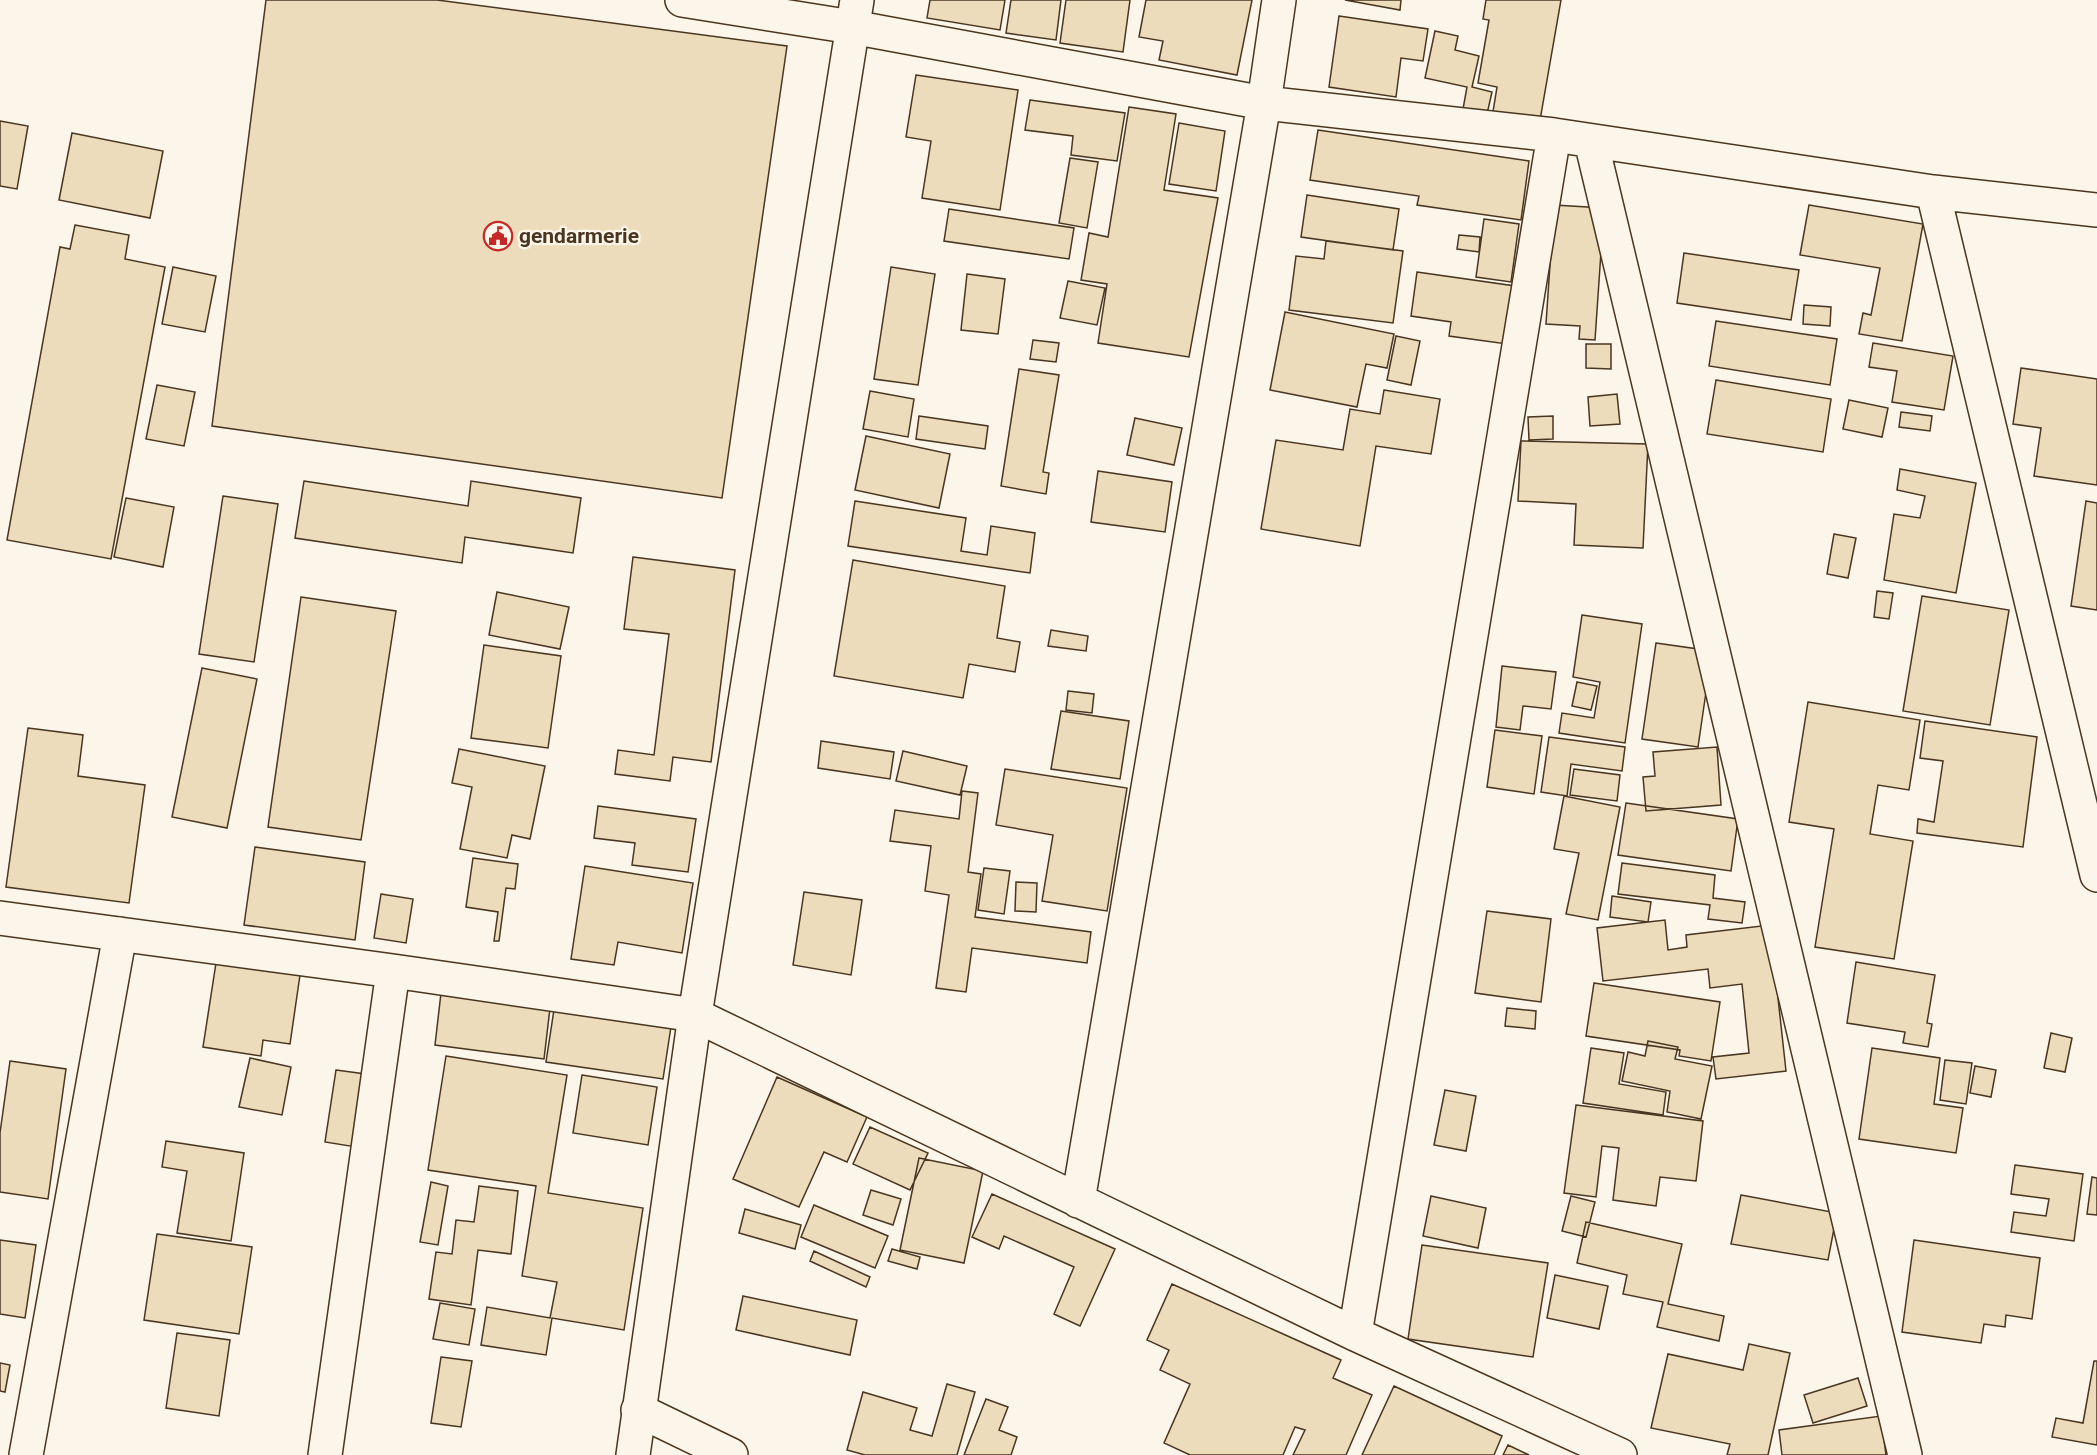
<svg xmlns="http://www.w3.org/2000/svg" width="2097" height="1455" font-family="Roboto,sans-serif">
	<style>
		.building { fill: #ecdcbc; stroke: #4a3520; stroke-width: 1.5 }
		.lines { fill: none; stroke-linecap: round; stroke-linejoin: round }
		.street-casing { stroke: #4a3520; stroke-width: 36 }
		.primary-casing { stroke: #4a3520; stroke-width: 36 }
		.street { stroke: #fbf6e9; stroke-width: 33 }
		.primary { stroke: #fbf6e9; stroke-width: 33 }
		.labels { text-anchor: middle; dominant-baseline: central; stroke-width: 4.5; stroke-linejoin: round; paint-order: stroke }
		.poi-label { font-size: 21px; font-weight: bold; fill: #4a3520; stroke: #fbf6e9; text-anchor: start }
	</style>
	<rect width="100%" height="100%" fill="#fbf6e9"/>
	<!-- building -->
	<path class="building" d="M266 0H437L787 46 722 498 212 426Z
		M930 0H1005L1000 30 927 18Z
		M1011 0H1061L1056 40 1006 33Z
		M1066 0H1130L1123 52 1060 43Z
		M1146 0H1252L1237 75 1159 60 1163 41 1139 37Z
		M1345 0H1401L1400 10Z
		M1486 0H1561L1539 126 1492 118 1497 87 1478 83 1489 20 1483 19Z
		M1339 16 1428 29 1423 61 1401 58 1396 97 1329 87Z
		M1435 31 1458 36 1455 50 1479 56 1472 87 1492 92 1487 114 1463 109 1467 87 1425 78Z
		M916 75 1018 90 1000 210 922 198 931 141 906 137Z
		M1030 100 1125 113 1117 161 1071 155 1073 136 1025 130Z
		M1129 107 1176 114 1164 190 1218 198 1189 357 1098 343 1107 284 1081 280 1089 233 1108 237Z
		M0 121 28 126 17 189 0 186Z
		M1179 123 1225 131 1216 191 1169 184Z
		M1318 130 1529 161 1521 220 1417 205 1419 196 1310 180Z
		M72 133 163 151 150 218 59 200Z
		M1070 158 1098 162 1087 228 1059 223Z
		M1307 195 1399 209 1393 250 1301 237Z
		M1554 205 1604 208 1595 340 1579 339 1580 326 1546 324Z
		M1809 205 1923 224 1902 341 1859 334 1863 313 1871 315 1880 268 1800 255Z
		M949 209 1074 228 1069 259 944 241Z
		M1484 219 1519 224 1511 282 1476 277Z
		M75 225 129 235 125 259 165 267 111 559 7 540 60 247 70 249Z
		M1459 235 1480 237 1479 252 1457 249Z
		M1326 241 1403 251 1393 323 1289 310 1296 256 1324 259Z
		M1684 253 1799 270 1791 320 1677 303Z
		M173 267 216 276 205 332 162 324Z
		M891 267 935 274 918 385 874 379Z
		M1417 272 1515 286 1507 344 1449 336 1451 322 1411 316Z
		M967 274 1005 279 998 334 961 330Z
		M1068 281 1105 288 1097 325 1060 318Z
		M1804 305 1831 307 1830 326 1803 324Z
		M1285 312 1394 334 1387 368 1366 364 1357 407 1270 390Z
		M1716 321 1837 339 1830 385 1709 366Z
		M1396 336 1420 341 1411 385 1387 380Z
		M1033 340 1059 343 1056 362 1030 359Z
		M1873 343 1953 356 1944 410 1892 402 1897 371 1869 367Z
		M1586 344H1611V369L1586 368Z
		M2021 368 2097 379V485L2034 476 2041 428 2013 424Z
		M1019 369 1059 375 1043 472 1049 473 1046 494 1001 486Z
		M1716 380 1831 399 1823 452 1707 434Z
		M157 385 195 392 184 446 146 439Z
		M1384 390 1440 399 1431 454 1376 446 1360 546 1261 529 1276 440 1343 450 1350 409 1380 414Z
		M870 391 914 399 908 437 863 429Z
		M1617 394 1620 424 1590 426 1588 397Z
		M1849 400 1888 408 1882 437 1843 429Z
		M1901 412 1932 416 1930 431 1899 427Z
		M919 416 988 426 985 449 916 439Z
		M1553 416V439L1529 440 1528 417Z
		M1135 418 1182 428 1174 465 1127 455Z
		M866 436 950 454 939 508 855 490Z
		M1521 441 1648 444 1643 548 1574 545 1576 504 1518 501Z
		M1900 469 1976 483 1956 593 1884 580 1894 514 1920 518 1925 496 1897 490Z
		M1098 471 1172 482 1165 532 1091 522Z
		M304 481 468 506 471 481 581 498 573 553 465 537 462 563 295 538Z
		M223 496 278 504 254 662 199 654Z
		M126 498 174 507 163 567 114 557Z
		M855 501 966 518 961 551 987 555 991 526 1035 533 1030 573 848 546Z
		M2086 501 2097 503V610L2071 606Z
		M1834 534 1856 538 1848 578 1827 574Z
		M633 557 735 570 711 762 673 757 670 781 615 774 618 750 654 755 669 634 624 629Z
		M853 560 1005 586 997 638 1020 642 1015 672 969 664 963 698 834 676Z
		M1877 591 1893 593 1889 619 1874 617Z
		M497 592 569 607 560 649 489 635Z
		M1922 596 2009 610 1990 725 1903 711Z
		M301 597 396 611 361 840 268 827Z
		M1582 615 1642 624 1625 743 1559 733 1562 713 1594 718 1600 682 1573 677Z
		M1051 630 1088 636 1086 651 1048 646Z
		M1656 643 1712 651 1698 747 1642 739Z
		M484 645 561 656 548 748 471 738Z
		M1502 666 1556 672 1551 709 1523 706 1520 730 1496 727Z
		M202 668 257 679 227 828 172 817Z
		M1577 682 1597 686 1591 710 1572 706Z
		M1068 691 1094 694 1092 713 1066 710Z
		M1808 702 1920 720 1909 790 1878 785 1870 834 1913 841 1894 959 1815 947 1834 829 1789 822Z
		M1061 711 1129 721 1120 779 1051 769Z
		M1925 721 2037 737 2023 847 1917 833 1918 819 1934 822 1943 761 1920 758Z
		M28 728 83 735 78 776 145 785 129 903 6 887Z
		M1495 730 1542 736 1534 794 1487 787Z
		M1549 737 1625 747 1622 771 1571 764 1567 796 1541 792Z
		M821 741 894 752 890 779 818 768Z
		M1717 747 1721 805 1646 811 1643 777 1655 776 1653 752Z
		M459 749 545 766 530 839 512 835 507 858 460 849 472 787 452 783Z
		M903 751 967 766 960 795 896 781Z
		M1005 769 1127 788 1107 911 1042 901 1053 835 996 825Z
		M1574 769 1620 775 1617 801 1570 795Z
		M962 791 978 793 968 872 981 874 975 917 1091 932 1087 963 972 948 966 992 936 988 949 895 925 891 931 846 890 841 895 810 959 819Z
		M1564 796 1620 807 1598 920 1566 914 1579 853 1554 849Z
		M1626 803 1738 819 1731 871 1618 855Z
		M598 806 696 819 688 872 632 865 635 843 594 838Z
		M255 847 365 862 355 940 244 925Z
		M473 858 518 864 515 889 506 888 499 941H494L498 912 466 907Z
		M1622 863 1715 875 1713 898 1745 902 1742 923 1708 919 1710 905 1618 894Z
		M585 866 693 883 682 953 618 942 614 965 571 959Z
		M984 868 1010 871 1004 914 978 910Z
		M1016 882 1037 883 1036 912 1015 911Z
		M804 892 862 900 851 975 793 965Z
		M381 894 413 899 406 943 374 938Z
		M1612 896 1651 902 1648 922 1610 917Z
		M1487 911 1551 919 1541 1002 1475 993Z
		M1665 920 1668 950 1687 947 1686 935 1770 925 1786 1071 1716 1079 1713 1057 1749 1053 1742 984 1710 988 1708 969 1603 981 1597 928Z
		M1856 962 1935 975 1927 1023 1932 1024 1928 1047 1903 1043 1905 1032 1847 1023Z
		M216 963 300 975 290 1044 263 1040 261 1056 203 1047Z
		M1594 983 1720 1002 1711 1061 1679 1056 1680 1050 1586 1036Z
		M441 993 550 1008 544 1059 435 1045Z
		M555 1003 672 1020 663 1079 546 1062Z
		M1507 1008 1536 1011 1535 1029 1505 1026Z
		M2051 1033 2072 1038 2065 1072 2044 1068Z
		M1648 1041 1678 1047 1675 1059 1712 1066 1701 1119 1667 1112 1670 1091 1622 1081 1628 1052 1645 1056Z
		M1591 1048 1624 1053 1619 1084 1666 1092 1663 1115 1583 1103Z
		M1872 1048 1940 1058 1934 1104 1963 1108 1956 1153 1859 1139Z
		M446 1056 567 1075 548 1193 643 1208 624 1330 552 1318 546 1355 481 1345 487 1307 550 1318 557 1282 522 1276 536 1186 428 1170Z
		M250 1058 291 1067 282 1115 239 1107Z
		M1945 1060 1972 1063 1966 1104 1940 1100Z
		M10 1061 66 1069 48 1199 0 1192V1133Z
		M1975 1066 1996 1070 1991 1097 1970 1093Z
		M336 1070 373 1075 362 1148 325 1142Z
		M582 1075 657 1087 648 1145 573 1133Z
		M777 1077 867 1117 847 1162 824 1152 799 1207 733 1179Z
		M1445 1090 1476 1096 1466 1151 1434 1145Z
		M1576 1105 1703 1121 1696 1181 1660 1177 1656 1206 1613 1200 1619 1148 1602 1146 1596 1197 1564 1193Z
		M870 1127 928 1153 910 1190 853 1164Z
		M166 1141 244 1153 231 1241 177 1233 187 1171 162 1167Z
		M919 1158 983 1171 964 1263 900 1250Z
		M2015 1165 2083 1174 2074 1241 2011 1232 2014 1212 2046 1216 2049 1199 2011 1194Z
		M2092 1177 2097 1178V1215L2087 1214Z
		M431 1182 448 1186 438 1245 420 1242Z
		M479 1186 518 1191 511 1254 478 1250 471 1305 429 1299 436 1252 452 1254 456 1220 474 1222Z
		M871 1190 901 1199 893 1225 863 1215Z
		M992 1194 1115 1249 1080 1326 1054 1314 1074 1267 1004 1236 999 1249 972 1237Z
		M1741 1195 1837 1213 1828 1260 1731 1244Z
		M1431 1196 1486 1208 1478 1248 1423 1236Z
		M1571 1196 1595 1202 1586 1237 1562 1231Z
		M814 1205 888 1236 875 1268 801 1237Z
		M745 1209 801 1225 795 1249 739 1233Z
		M1586 1222 1682 1244 1668 1304 1724 1316 1719 1341 1657 1327 1663 1302 1623 1294 1627 1275 1577 1263Z
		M157 1234 252 1247 239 1334 144 1320Z
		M0 1240 36 1245 25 1318 0 1314Z
		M1914 1240 2040 1258 2032 1319 2006 1315 2005 1327 1984 1324 1981 1343 1902 1332Z
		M1422 1245 1548 1263 1533 1357 1408 1339Z
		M892 1249 920 1257 917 1269 888 1261Z
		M814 1251 870 1277 866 1287 810 1261Z
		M1555 1275 1608 1286 1599 1329 1547 1318Z
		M1172 1284 1341 1360 1333 1378 1372 1395 1346 1455H1293L1305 1430 1295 1427 1283 1455H1190L1164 1443 1190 1384 1160 1370 1169 1350 1147 1340Z
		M743 1296 857 1320 850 1355 736 1330Z
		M440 1303 475 1309 469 1345 433 1339Z
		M177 1333 230 1340 219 1416 166 1408Z
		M1749 1344 1790 1353 1768 1455H1727L1730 1444 1651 1428 1668 1354 1743 1370Z
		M441 1357 472 1361 461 1427 431 1423Z
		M2094 1361H2097V1445L2052 1437 2056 1418 2083 1423Z
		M0 1363 10 1365 5 1392 0 1391Z
		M1858 1378 1867 1406 1813 1423 1804 1395Z
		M947 1384 975 1392 957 1455H865L847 1450 863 1392 917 1408 910 1430 932 1436Z
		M1394 1386 1502 1436 1494 1455H1362Z
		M986 1399 1008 1407 999 1430 1017 1437 1011 1455H964Z
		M1881 1416 1886 1455H1782L1779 1430Z
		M1508 1445 1529 1455H1503Z"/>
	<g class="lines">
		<!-- street casing -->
		<g class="street-casing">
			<path id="street" d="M682 0 852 27 1264 103 1554 135 1933 192 2097 210
				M1591 141 1905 1455
				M1933 192 2097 875
				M0 918 393 971 695 1015 1355 1334 1620 1455
				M1078 1201 1264 103 1279 0
				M1355 1334 1554 135
				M638 1410 731 1455
				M26 1455 120 934
				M325 1455 393 971"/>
		</g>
		<!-- primary casing -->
		<g class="primary-casing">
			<path id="primary" d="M633 1455 695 1015 857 0"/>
		</g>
		<!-- street -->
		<use href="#street" class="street"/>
		<!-- primary -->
		<use href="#primary" class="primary"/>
	</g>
	<!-- icons -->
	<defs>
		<g id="civic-ring" transform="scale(1.5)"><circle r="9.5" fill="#fbf6e9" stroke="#c62828" stroke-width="1.5"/><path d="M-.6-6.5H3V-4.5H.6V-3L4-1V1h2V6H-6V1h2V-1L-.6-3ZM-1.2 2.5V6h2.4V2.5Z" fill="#c62828"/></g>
	</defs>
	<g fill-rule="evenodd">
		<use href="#civic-ring" x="498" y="236"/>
	</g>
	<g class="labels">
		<!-- poi labels -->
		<g class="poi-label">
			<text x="519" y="236">gendarmerie</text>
		</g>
	</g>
</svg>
